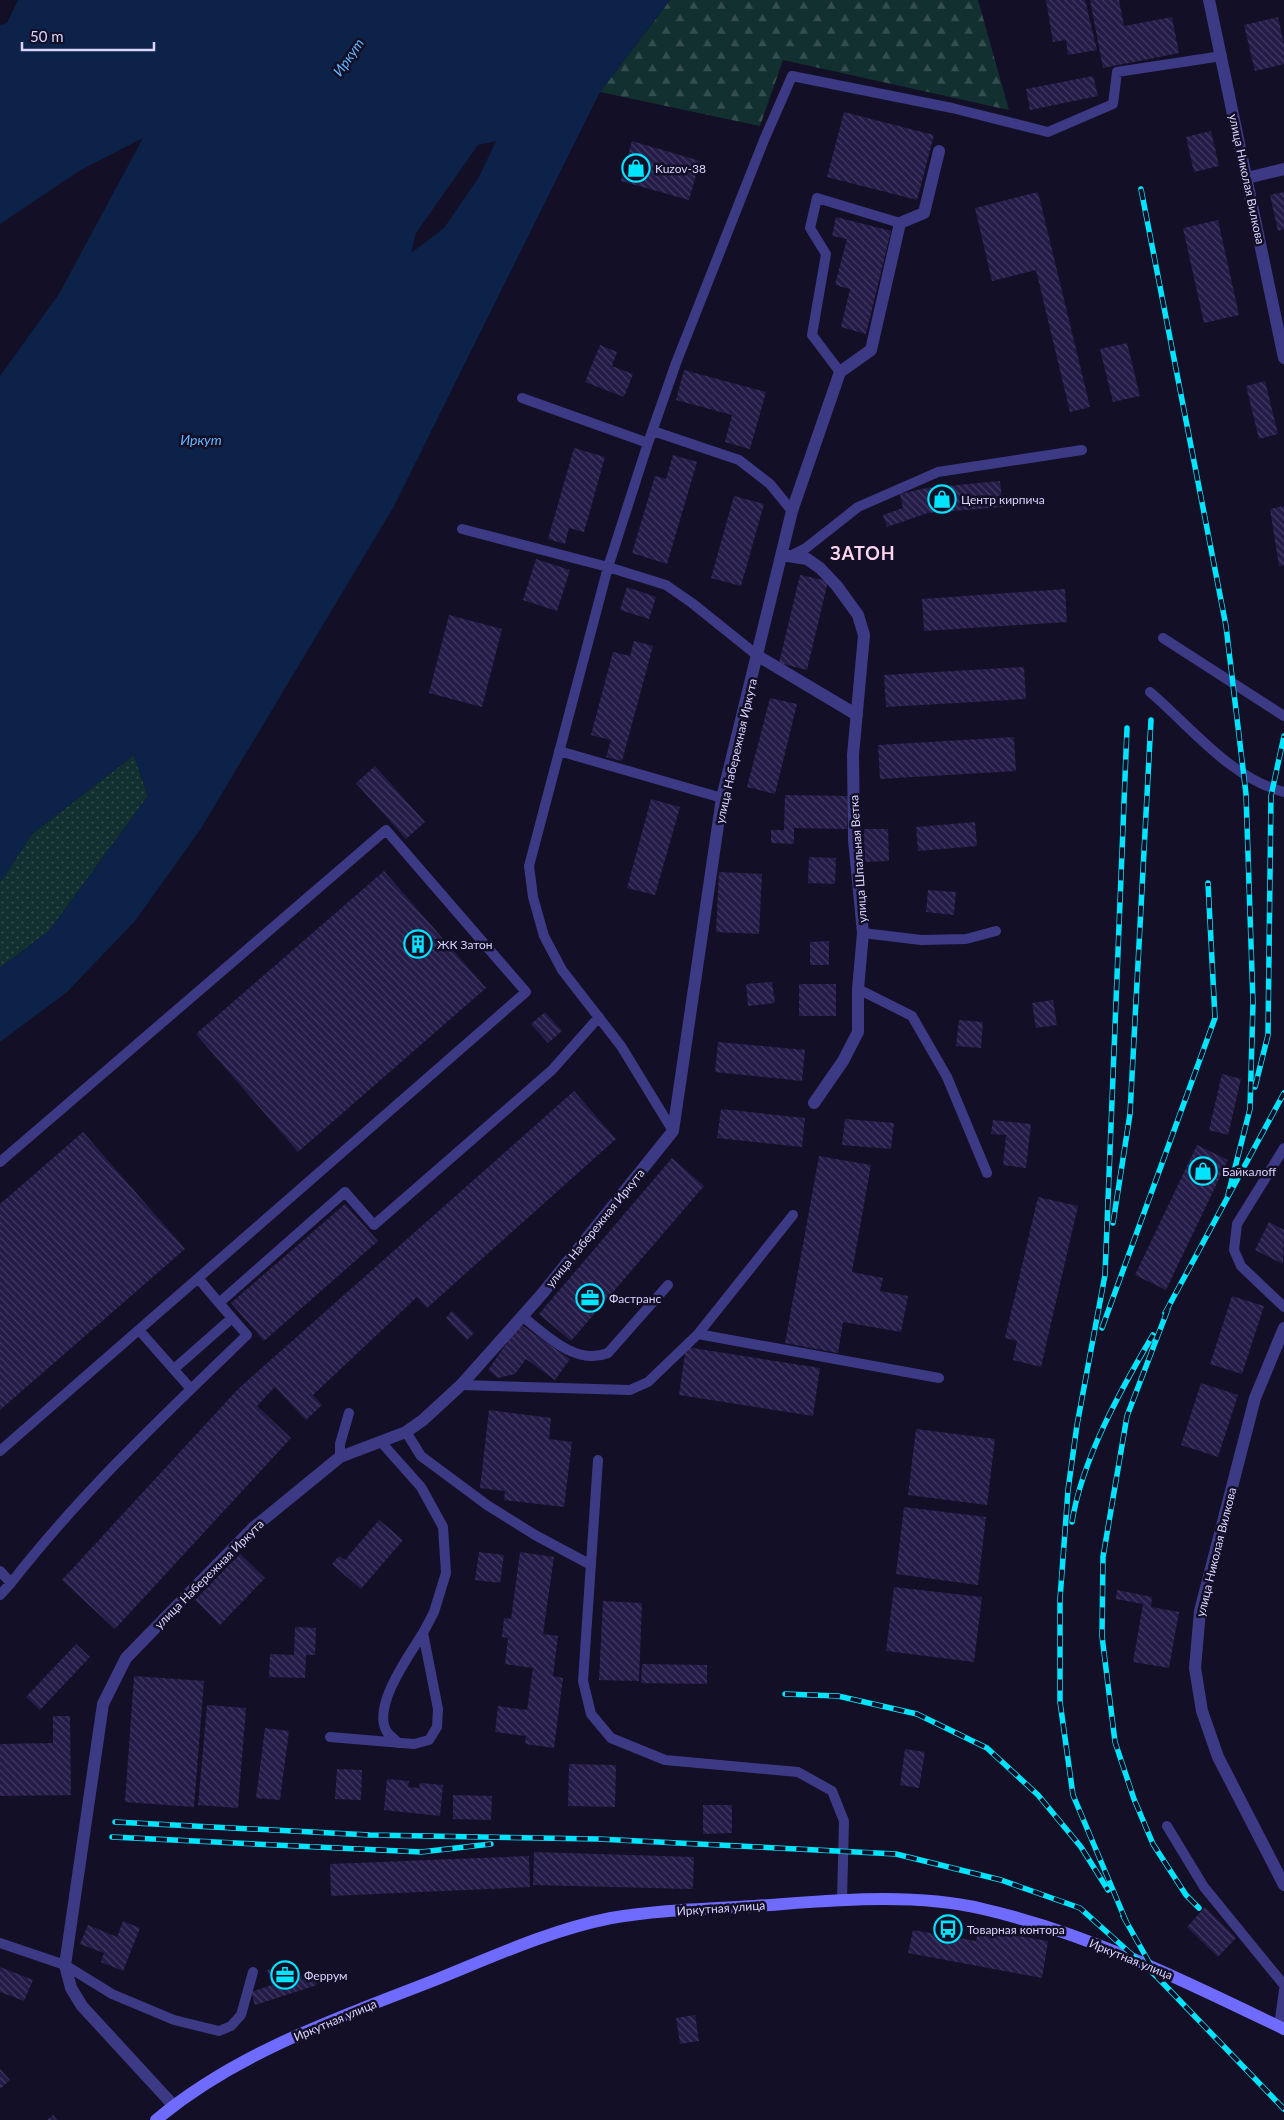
<svg xmlns="http://www.w3.org/2000/svg" width="1284" height="2120" font-family="Lato,sans-serif">
	<style>
		.grass { fill: url(#grass-dots) }
		.forest { fill: url(#forest-firs) }
		.water { fill: #0c2248; fill-rule: evenodd }
		.building { fill: url(#building-back-hatch) }
		.lines { fill: none; stroke-linecap: round; stroke-linejoin: round }
		.lane { stroke: #3d3a85; stroke-width: 10 }
		.street { stroke: #3d3a85; stroke-width: 12 }
		.secondary { stroke: #6f6bff; stroke-width: 12 }
		.rail-casing { stroke: #00e5ff; stroke-width: 5.5 }
		.rail { stroke: #130f26; stroke-width: 4; stroke-dasharray: 11; stroke-linecap: butt }
		.labels { text-anchor: middle; dominant-baseline: central; stroke-width: 5; stroke-linejoin: round; paint-order: stroke }
		.poi-label { font-size: 12px; fill: #d9d4ff; stroke: #130f26; text-anchor: start }
		.street-label { font-size: 12px; fill: #d9d4ff; stroke: #130f26 }
		.water-label { font-size: 14px; font-style: italic; fill: #62b6ff; stroke: #130f26 }
		.district-label { font-size: 18px; font-weight: bold; letter-spacing: 1px; fill: #ffd6f0; stroke: #130f26 }
	</style>
	<defs>
		<pattern id="grass-dots" width="8" height="8" patternUnits="userSpaceOnUse" patternTransform="scale(1.25)"><rect width="8" height="8" fill="#12302f"/><path d="M2 2h.1M6 6h.1" fill="none" stroke="#344d4e" stroke-width="1.8" stroke-linecap="round"/></pattern>
		<pattern id="forest-firs" width="22" height="20" patternUnits="userSpaceOnUse" patternTransform="scale(1.25)"><rect width="22" height="20" fill="#12302f"/><path d="M5 1l3.5 6h-7zM16 11l3.5 6h-7z" fill="#344d4e"/></pattern>
		<pattern id="building-back-hatch" width="6" height="6" patternUnits="userSpaceOnUse" patternTransform="scale(1.25)"><rect width="6" height="6" fill="#241b47"/><path d="M-1 5l2 2M0 0l6 6M5-1l2 2" fill="none" stroke="#433b63"/></pattern>
	</defs>
	<rect width="100%" height="100%" fill="#130f26"/>
	<!-- grass -->
	<path class="grass" d="M134 755 148 796 49 931 0 968V881L32 834Z"/>
	<!-- forest -->
	<path class="forest" d="M670 0H978L1009 110 783 60 760 126 600 92Z"/>
	<!-- water -->
	<path class="water" d="M18 0H670L600 92 393 508 200 830 135 921 67 992 0 1042V968L49 931 148 796 134 755 32 834 3 879 0 881V376L59 294 143 138 79 171 0 224V25L7 23ZM496 141 479 177 444 228 411 253 416 233 478 145Z"/>
	<!-- building -->
	<path class="building" d="M1046 0H1085L1097 50 1068 55 1066 40 1053 42Z
		M1090 0H1119L1124 26 1172 17 1179 53 1103 68Z
		M1278 17 1284 45V64L1255 71 1244 25Z
		M1093 76 1098 96 1030 110 1026 89Z
		M844 112 934 135 917 200 827 177Z
		M1211 131 1219 166 1194 172 1186 137Z
		M632 141 700 161 689 200 621 181Z
		M1038 192 1090 407 1070 412 1036 270 992 281 975 208Z
		M1284 192V229L1278 231 1270 195Z
		M836 217 891 231 866 334 841 327 850 289 835 285 847 239 832 236Z
		M1218 220 1239 315 1204 323 1183 228Z
		M1127 343 1140 396 1113 402 1100 349Z
		M600 345 617 352 612 366 633 374 624 397 585 382Z
		M684 370 766 392 750 449 725 442 732 415 676 400Z
		M1265 381 1278 434 1259 439 1246 386Z
		M574 448 605 457 584 532 569 528 565 544 548 539Z
		M673 455 697 462 667 564 632 553 655 476 666 479Z
		M1000 481 1003 507 928 513 887 527 883 515 903 508 900 494 926 488Z
		M734 496 764 504 741 586 711 578Z
		M1284 506V565L1279 566 1270 509Z
		M536 559 570 570 557 611 523 600Z
		M800 575 828 581 807 670 779 663Z
		M627 587 656 597 649 619 620 610Z
		M1065 589 1067 622 924 631 922 599Z
		M449 615 502 629 482 707 429 693Z
		M634 641 653 646 622 761 606 757 611 740 591 735 613 652 630 656Z
		M1024 667 1026 699 886 707 884 675Z
		M770 698 797 704 775 794 747 787Z
		M1014 737 1016 771 880 779 878 745Z
		M375 766 425 822 406 839 356 783Z
		M785 795 848 796 847 829 794 828V844L771 843V830H784Z
		M651 799 680 807 655 895 627 888Z
		M975 822 977 846 918 851 916 827Z
		M864 829H888L889 861 865 862Z
		M809 857 836 858 835 884 808 883Z
		M384 871 486 988 298 1152 196 1034Z
		M719 872 762 874 759 934 716 932Z
		M928 890 956 892 954 915 926 912Z
		M829 941V965H810V942Z
		M772 982 775 1003 748 1006 746 984Z
		M799 984H836V1016H799Z
		M1053 1000 1057 1025 1036 1028 1032 1003Z
		M545 1012 562 1031 548 1043 531 1024Z
		M959 1020 983 1022 981 1048 956 1046Z
		M718 1042 805 1050 802 1081 715 1072Z
		M1222 1074 1241 1079 1228 1135 1209 1130Z
		M574 1091 616 1139 427 1308 417 1297 313 1395 322 1405 306 1420 275 1387 257 1406 291 1438 115 1629 62 1580 238 1389Z
		M721 1109 805 1118 802 1147 717 1138Z
		M845 1119 894 1123 891 1149 842 1145Z
		M993 1120 1031 1124 1026 1168 1003 1165 1006 1135 991 1134Z
		M83 1132 185 1249 0 1410V1204Z
		M1197 1145 1228 1160 1166 1290 1135 1275Z
		M819 1156 871 1165 852 1272 883 1278 880 1291 908 1296 901 1332 843 1322 838 1353 785 1343Z
		M672 1158 704 1186 571 1341 539 1314Z
		M1038 1197 1078 1206 1041 1367 1013 1360 1017 1341 1005 1338Z
		M345 1204 378 1241 264 1341 231 1303Z
		M1269 1222 1284 1230 1283 1264 1255 1250Z
		M1232 1296 1264 1306 1242 1374 1210 1364Z
		M452 1311 474 1333 467 1340 446 1318Z
		M520 1324 570 1359 555 1380 526 1359 515 1374 498 1378 488 1370Z
		M686 1347 820 1368 813 1416 679 1395Z
		M1201 1383 1238 1395 1218 1457 1181 1445Z
		M489 1410 551 1418 549 1439 572 1442 564 1507 504 1500 505 1491 480 1488Z
		M916 1429 995 1439 987 1505 908 1495Z
		M904 1507 986 1517 978 1585 896 1574Z
		M379 1520 403 1540 361 1589 332 1564 339 1556 345 1560Z
		M479 1552 504 1555 500 1583 475 1580Z
		M520 1552 554 1557 543 1634 558 1636 553 1676 563 1678 554 1748 525 1744 526 1736 495 1732 498 1706 527 1710 533 1668 505 1664 508 1638 502 1637 504 1618 511 1619Z
		M240 1554 265 1578 220 1625 195 1600Z
		M894 1587 982 1597 974 1662 886 1651Z
		M1117 1590 1152 1597 1151 1607 1179 1612 1169 1668 1133 1662 1143 1604 1116 1599Z
		M603 1601 642 1603 639 1681 599 1680Z
		M295 1627 316 1628 315 1655H306L305 1678 269 1677 270 1654 294 1655Z
		M76 1644 90 1657 40 1710 26 1697Z
		M642 1664 707 1665V1684L641 1683Z
		M134 1676 204 1681 194 1807 125 1802Z
		M207 1705 246 1708 238 1808 198 1805Z
		M53 1716H70L71 1795 0 1796V1744L53 1743Z
		M265 1728 289 1731 280 1800 256 1798Z
		M905 1749 925 1752 919 1788 900 1785Z
		M569 1764 616 1765 615 1807 568 1806Z
		M337 1769 362 1770 361 1800 335 1799Z
		M387 1779 409 1781 408 1787 419 1788 420 1783 443 1785 440 1816 384 1810Z
		M453 1795 492 1796 491 1820 453 1819Z
		M703 1805H732V1833L703 1834Z
		M534 1852 694 1857 693 1889 533 1885Z
		M529 1856 530 1887 331 1896 330 1864Z
		M1205 1907 1236 1938 1218 1957 1187 1927Z
		M123 1921 140 1928 123 1971 101 1962 104 1953 80 1944 88 1925 117 1937Z
		M978 1929 1048 1941 1042 1978 908 1953 913 1930 976 1941Z
		M290 1963 295 1978 313 1972 317 1985 255 2005 251 1992 272 1985 267 1970Z
		M0 1967 33 1980 24 2001 0 1992Z
		M695 2015 699 2041 680 2044 676 2018Z
		M0 2069 10 2080 0 2089Z
		M53 2115 57 2120H47Z"/>
	<g class="lines">
		<!-- lane -->
		<path class="lane" d="M840 372 812 335 826 254 810 228 817 198 900 223
			M522 398 648 443
			M653 431 739 460 770 484 792 511
			M462 529 608 567 666 585 692 603 758 656
			M790 556 806 548 858 507 938 472 1082 450
			M1163 638 1284 716
			M1150 692C1191 727 1230 778 1284 792
			M559 751 722 798
			M863 933 921 940 966 939 996 931
			M858 989 912 1016 947 1077 987 1173
			M673 1131 621 1046 562 970 544 936 533 897 529 866 608 567 648 443 676 363 764 140 792 76 952 108 1048 132 1113 104 1117 72 1222 56
			M1284 1148 1237 1224 1234 1250 1241 1266 1284 1307
			M0 1162 386 830 526 992 0 1451
			M198 1278 219 1303
			M522 1316C546 1335 576 1366 608 1353L668 1285
			M139 1330 191 1389
			M698 1334 793 1215
			M174 1369 232 1318
			M461 1385 630 1390 648 1382 698 1334 939 1378
			M406 1432 421 1456 487 1505 535 1535 591 1565
			M340 1457V1444L349 1413
			M598 1460 583 1681 591 1714 611 1738 665 1760 798 1772 832 1791 844 1821 842 1900
			M0 1571 11 1583C81 1493 165 1414 247 1335L219 1303 345 1192 374 1225 552 1070 599 1017
			M0 1595 11 1583
			M330 1737 414 1744 429 1740 437 1727 438 1709 423 1633 434 1612 446 1573 443 1527 421 1487 381 1442
			M398 1743C395 1739 390 1736 387 1732 371 1707 410 1654 423 1633
			M1167 1826 1204 1887 1284 1985
			M0 1943 65 1965 112 1994 174 2020 219 2031 231 2026 241 2015 253 1972
			M1279 2026 1284 1990"/>
		<!-- street -->
		<path class="street" d="M1209 0 1284 358
			M1247 178 1284 169
			M782 555 807 559 820 568 837 586 858 615 864 635 853 755 854 840 863 933 858 989V1032L843 1061 814 1103
			M758 656 857 715
			M1284 1328 1255 1398 1200 1611 1195 1668 1202 1711 1218 1757 1284 1885
			M174 2106 82 2006 71 1988 65 1965 103 1704 126 1658 253 1528 340 1457 406 1432 423 1420 461 1385 542 1294 673 1131 722 798 792 511 840 372 871 350 900 223 924 213 939 151"/>
		<!-- secondary -->
		<path class="secondary" d="M156 2120C237 2052 338 2018 435 1980 492 1957 550 1930 611 1918 658 1910 707 1909 755 1906 828 1901 911 1892 983 1909 1088 1933 1187 1982 1284 2029"/>
		<!-- rail casing -->
		<g class="rail-casing">
			<path id="rail" d="M1141 189 1226 626 1246 794 1253 1003 1250 1109 1228 1195
				M1255 1087 1268 1035 1271 796 1284 736
				M1113 1223 1130 1114 1151 720
				M1168 1309 1127 1416 1103 1557 1102 1636 1115 1742 1134 1799 1153 1844 1186 1895 1199 1908
				M1165 1313 1284 1093
				M1102 1328 1215 1018 1208 883
				M1072 1522C1082 1459 1121 1389 1153 1335
				M785 1694 838 1696 917 1714 987 1748 1038 1795 1081 1847 1108 1890
				M115 1822 370 1835 598 1839 896 1854 1001 1880 1080 1908 1158 1978
				M112 1837 421 1852 491 1844
				M1123 1916 1158 1978 1284 2109
				M1126 1921 1073 1795 1060 1702V1599L1068 1490 1077 1425 1105 1275 1127 728"/>
		</g>
		<!-- rail -->
		<use href="#rail" class="rail"/>
	</g>
	<!-- icons -->
	<defs>
		<g id="shop-ring" transform="scale(1.4375)"><circle r="9.5" fill="#130f26" stroke="#00e5ff" stroke-width="1.5"/><path d="M-5-2.5h2.3a2.7 3.5 0 0 1 5.4 0H5L5.5 6h-11ZM-1.5-2.5h3a1.5 2.3 0 0 0-3 0Z" fill="#00e5ff"/></g>
		<g id="building-ring" transform="scale(1.4375)"><circle r="9.5" fill="#130f26" stroke="#00e5ff" stroke-width="1.5"/><path d="M-4-6H4V6H1V3H-1V6H-4ZM-2.5-4.3h1.7v1.8h-1.7ZM.8-4.3h1.7v1.8H.8ZM-2.5-1h1.7V.8h-1.7ZM.8-1h1.7V.8H.8Z" fill="#00e5ff"/></g>
		<g id="office-ring" transform="scale(1.4375)"><circle r="9.5" fill="#130f26" stroke="#00e5ff" stroke-width="1.5"/><path d="M-6-3h4V-5.5h4V-3h4V5H-6ZM-1-4.5V-3h2v-1.5ZM-6 0V1H6V0Z" fill="#00e5ff"/></g>
		<g id="bus-ring" transform="scale(1.4375)"><circle r="9.5" fill="#130f26" stroke="#00e5ff" stroke-width="1.5"/><path d="M-5-6H5V4H4V6H2V4H-2V6H-4V4H-5ZM-3.5-4V0h7V-4ZM-3.5 1.2v1.5H-2V1.2ZM2 1.2v1.5H3.5V1.2Z" fill="#00e5ff"/></g>
	</defs>
	<g fill-rule="evenodd">
		<use href="#shop-ring" x="636" y="168"/>
		<use href="#shop-ring" x="942" y="499"/>
		<use href="#building-ring" x="418" y="944"/>
		<use href="#shop-ring" x="1203" y="1171"/>
		<use href="#office-ring" x="590" y="1298"/>
		<use href="#bus-ring" x="948" y="1929"/>
		<use href="#office-ring" x="285" y="1975"/>
	</g>
	<g class="labels">
		<!-- poi labels -->
		<g class="poi-label">
			<text x="655" y="168">Kuzov-38</text>
			<text x="961" y="499">Центр кирпича</text>
			<text x="437" y="944">ЖК Затон</text>
			<text x="1222" y="1171">Байкалoff</text>
			<text x="609" y="1298">Фастранс</text>
			<text x="967" y="1929">Товарная контора</text>
			<text x="304" y="1975">Феррум</text>
		</g>
		<!-- street labels -->
		<g class="street-label">
			<text transform="translate(1247 179) rotate(78)">улица Николая Вилкова</text>
			<text transform="translate(736 751) rotate(-77)">улица Набережная Иркута</text>
			<text transform="translate(858 859) rotate(-94)">улица Шпальная Ветка</text>
			<text transform="translate(595 1228) rotate(-51)">улица Набережная Иркута</text>
			<text transform="translate(1216 1552) rotate(-76)">улица Николая Вилкова</text>
			<text transform="translate(209 1574) rotate(-45)">улица Набережная Иркута</text>
			<text transform="translate(721 1908) rotate(-4)">Иркутная улица</text>
			<text transform="translate(1131 1959) rotate(22)">Иркутная улица</text>
			<text transform="translate(335 2020) rotate(-23)">Иркутная улица</text>
		</g>
		<!-- water labels -->
		<g class="water-label">
			<text transform="translate(348 57) rotate(-55)">Иркут</text>
			<text x="201" y="439">Иркут</text>
		</g>
		<!-- district labels -->
		<g class="district-label">
			<text x="863" y="553">ЗАТОН</text>
		</g>
	</g>
	<!-- scale -->
	<path d="M22 42v8h132v-8" fill="none" stroke="#d9d4ff" stroke-width="2.5"/>
	<text x="30" y="42" font-size="15" fill="#d9d4ff" stroke="#130f26" stroke-width="4" paint-order="stroke">50 m</text>
</svg>
